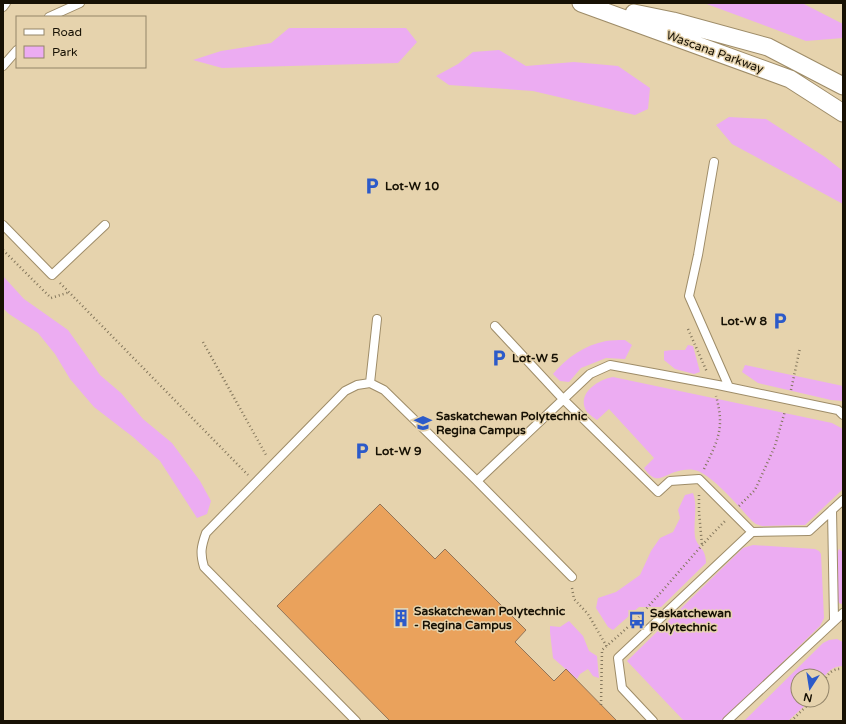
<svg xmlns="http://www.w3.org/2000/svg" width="846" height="724" font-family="'Varela Round',sans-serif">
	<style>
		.green { fill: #ecacf2 }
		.building { fill: #eaa25c; stroke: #927458 }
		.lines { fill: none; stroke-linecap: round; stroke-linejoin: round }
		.service-casing { stroke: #9e8c68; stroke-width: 10 }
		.minor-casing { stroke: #9e8c68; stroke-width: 19 }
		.path { stroke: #84775d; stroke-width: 2.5; stroke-dasharray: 1 3; stroke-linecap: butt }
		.service { stroke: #fff; stroke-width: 8 }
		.minor { stroke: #fff; stroke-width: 17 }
		.labels { text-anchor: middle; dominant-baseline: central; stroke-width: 3; stroke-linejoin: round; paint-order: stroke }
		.street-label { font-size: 12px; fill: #171104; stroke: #e6d3ad }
		.poi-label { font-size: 12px; font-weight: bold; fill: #171104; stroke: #e6d3ad; text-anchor: start }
	</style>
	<rect width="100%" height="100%" fill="#e6d3ad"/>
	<!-- green -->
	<path class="green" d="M704 3H802L843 24V38L806 41Z
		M289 28H406L417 42 398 63 222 68 193 60 221 51 271 43Z
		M499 50 526 66 574 62 618 66 650 88 648 109 635 115 533 91 449 85 436 76 458 64 473 52Z
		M729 117 766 119 825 157 843 171V204L732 144 716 125Z
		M3 276 24 299 68 330 100 375 121 393 143 419 172 443 200 481 211 501 207 514 197 518 160 461 133 437 94 407 70 379 55 354 38 333 9 314 3 308Z
		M625 340 632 345 625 359 606 358 581 368 569 382 560 381 553 374C566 358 585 345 606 341 612 340 618 340 625 340Z
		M688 345 693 346 700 372 694 374 675 369 664 360V351L672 350H685Z
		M745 365 843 386V401L831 400 758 383 742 372Z
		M613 377 832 423 843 429V489L805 525 762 526 756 524 752 521C740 508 710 472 694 470 688 469 681 470 675 472 660 477 656 485 644 468L654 458 609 409 597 420C594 418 590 415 587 412 575 394 599 379 613 377Z
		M693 493C698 507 693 522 695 537 697 547 706 548 706 563L661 607H639L613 630 608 627 596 608 598 598 616 592 640 575 651 551 660 538 673 532 680 518 678 510 685 495Z
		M753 545 815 549 819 551 821 554 824 618 820 626 722 721H684L627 661 743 548Z
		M839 549 843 552V603L841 604 839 603 838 601 837 553Z
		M569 621 583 636 589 651 597 656 599 678 593 676 588 669 580 674 577 679 553 658 550 632V626L560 627Z
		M829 640 837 639 843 642V666C833 666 827 672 822 680V676H798V700H811L788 721H744L823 643Z"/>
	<!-- building -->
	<path class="building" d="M380 504 435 559 445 549 526 630 515 642 554 681 566 669 617 721H390L277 606Z"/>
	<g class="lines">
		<!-- service casing -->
		<g class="service-casing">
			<path id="service" d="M3 7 6 3
				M49 17 80 3
				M3 66 17 50
				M714 162 698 255 689 296 729 387
				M3 225 52 275 105 225
				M495 326 563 399 658 492 670 481 699 479 752 532
				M370 383 377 319
				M477 481 572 577
				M832 510 834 620
				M356 721 204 567C200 553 201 547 206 533L345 391 357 385 370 383 384 390 477 481 590 374 610 365 718 385 838 410 843 415
				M653 721 622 688 618 658 752 532 809 531 843 500
				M727 721 843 613"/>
		</g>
		<!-- minor casing -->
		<g class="minor-casing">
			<path id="minor" d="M581 3 790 79 843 113
				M634 13 673 21 768 47 843 86"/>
		</g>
		<!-- path -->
		<path class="path" d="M3 250 51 298 70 292
			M60 283 248 475
			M688 329 707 372
			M203 342 266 455
			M791 390 800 348
			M704 469C718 440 725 428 716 396
			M699 495V512L702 545
			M739 506 755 490 775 446 785 411
			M572 588 574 599 588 614 607 647
			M822 685C827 675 831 668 843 669
			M601 705 602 650C617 637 632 624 645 610 672 581 697 549 725 521
			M791 721 813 700"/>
		<!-- service -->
		<use href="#service" class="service"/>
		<!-- minor -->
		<use href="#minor" class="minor"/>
	</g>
	<!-- icons -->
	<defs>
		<g id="parking-bare" transform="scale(1.38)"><path d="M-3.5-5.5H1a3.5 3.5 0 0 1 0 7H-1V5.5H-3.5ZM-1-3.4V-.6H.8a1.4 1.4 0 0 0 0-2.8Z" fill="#2c5ac9" stroke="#e6d3ad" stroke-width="2.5" paint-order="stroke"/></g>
		<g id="university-bare" transform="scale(1.38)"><path d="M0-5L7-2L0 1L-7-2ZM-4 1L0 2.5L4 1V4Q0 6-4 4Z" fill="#2c5ac9" stroke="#e6d3ad" stroke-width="2.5" paint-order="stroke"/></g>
		<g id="building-bare" transform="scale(1.38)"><path d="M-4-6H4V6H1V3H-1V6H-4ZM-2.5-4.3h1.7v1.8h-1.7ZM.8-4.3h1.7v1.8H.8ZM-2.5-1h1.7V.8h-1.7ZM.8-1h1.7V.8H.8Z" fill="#2c5ac9" stroke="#e6d3ad" stroke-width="2.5" paint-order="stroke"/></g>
		<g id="bus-bare" transform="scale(1.38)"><path d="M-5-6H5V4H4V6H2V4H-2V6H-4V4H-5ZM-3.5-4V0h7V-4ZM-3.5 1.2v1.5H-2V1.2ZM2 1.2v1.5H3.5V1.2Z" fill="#2c5ac9" stroke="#e6d3ad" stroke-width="2.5" paint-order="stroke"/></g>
	</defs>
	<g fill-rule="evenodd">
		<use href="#parking-bare" x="372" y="186"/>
		<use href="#parking-bare" x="780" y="321"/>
		<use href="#parking-bare" x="499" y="358"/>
		<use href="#university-bare" x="423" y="423"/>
		<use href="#parking-bare" x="362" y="451"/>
		<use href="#building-bare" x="401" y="618"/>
		<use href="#bus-bare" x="637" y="620"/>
	</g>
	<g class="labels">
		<!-- street labels -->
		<g class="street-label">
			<text transform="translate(715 52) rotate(20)">Wascana Parkway</text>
		</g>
		<!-- poi labels -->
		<g class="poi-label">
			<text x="385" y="186">Lot-W 10</text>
			<text x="767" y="321" text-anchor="end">Lot-W 8</text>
			<text x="512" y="358">Lot-W 5</text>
			<text x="436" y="416">Saskatchewan Polytechnic<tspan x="436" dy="14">Regina Campus</tspan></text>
			<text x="375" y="451">Lot-W 9</text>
			<text x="414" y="611">Saskatchewan Polytechnic<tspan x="414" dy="14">- Regina Campus</tspan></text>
			<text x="650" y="613">Saskatchewan<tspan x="650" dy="14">Polytechnic</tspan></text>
		</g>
	</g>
	<!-- border -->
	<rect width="846" height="724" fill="none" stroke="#171104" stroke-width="8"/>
	<!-- legend -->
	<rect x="16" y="16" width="130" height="52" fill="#e6d3ad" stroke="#938569"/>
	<rect x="24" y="29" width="20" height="6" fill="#ffffff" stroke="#938569"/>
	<text x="52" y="36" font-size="12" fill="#171104">Road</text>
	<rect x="24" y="46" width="20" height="12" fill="#ecacf2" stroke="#938569"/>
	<text x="52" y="56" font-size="12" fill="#171104">Park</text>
	<!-- north arrow -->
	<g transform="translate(810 688) rotate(192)"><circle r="19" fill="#e6d3ad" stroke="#938569"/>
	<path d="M0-3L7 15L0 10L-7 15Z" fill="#2c5ac9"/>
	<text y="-6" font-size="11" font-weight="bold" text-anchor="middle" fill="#171104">N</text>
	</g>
</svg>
